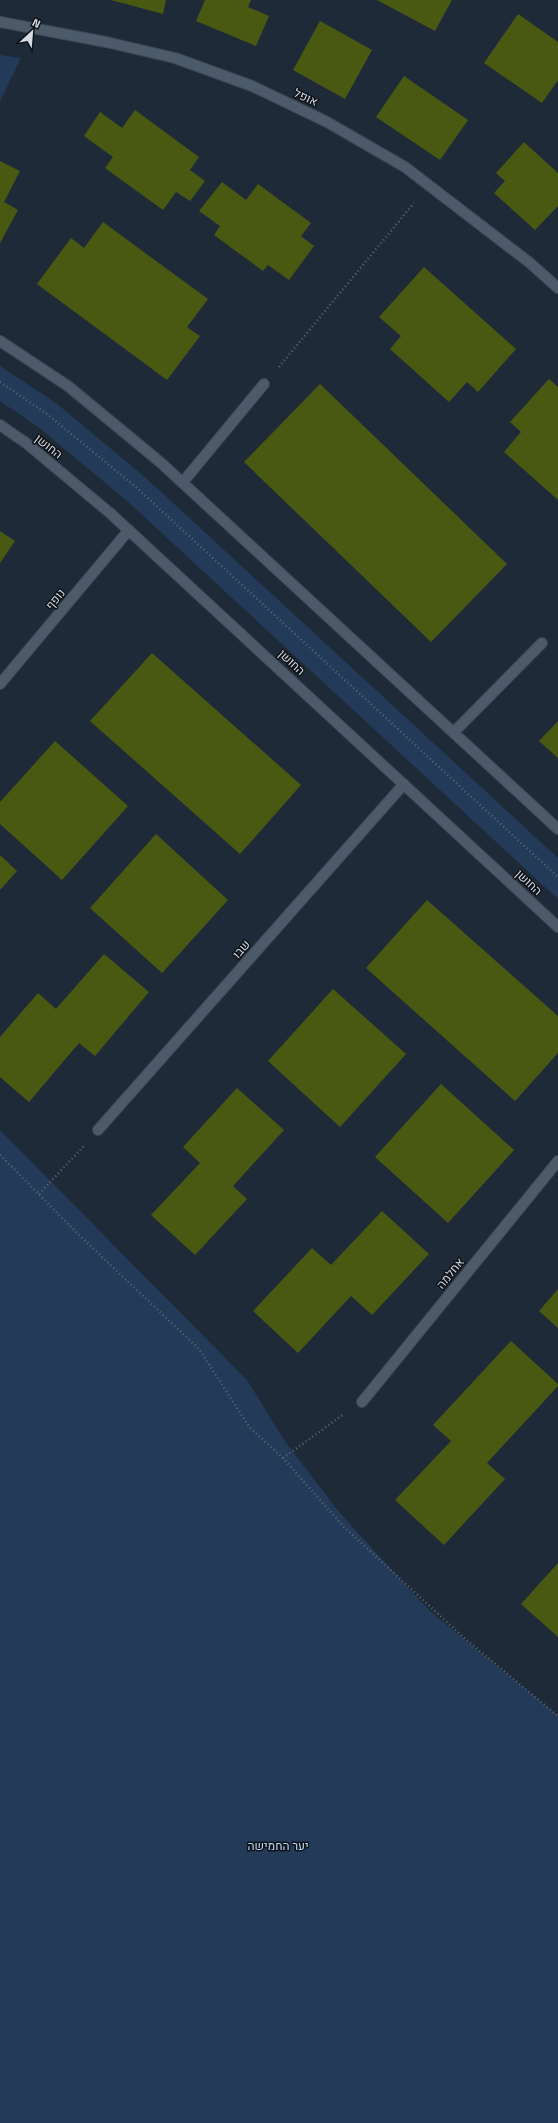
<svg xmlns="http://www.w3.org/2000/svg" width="558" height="2123" font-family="'Titillium Web',Heebo,sans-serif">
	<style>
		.green { fill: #233b58 }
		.building { fill: #4a5912 }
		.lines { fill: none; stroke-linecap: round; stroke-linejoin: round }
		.minor-casing { stroke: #3d4752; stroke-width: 12 }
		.tertiary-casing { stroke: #3d4752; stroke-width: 12 }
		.path { stroke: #5c6672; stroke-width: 2.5; stroke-dasharray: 1 3; stroke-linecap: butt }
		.minor { stroke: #4d5a6a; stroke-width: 10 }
		.tertiary { stroke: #4d5a6a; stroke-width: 10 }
		.labels { text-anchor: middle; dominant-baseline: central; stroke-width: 3; stroke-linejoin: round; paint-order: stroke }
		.street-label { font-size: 12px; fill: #d3dae3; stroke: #0e1319 }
		.park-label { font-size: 12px; fill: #c1daf8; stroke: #0e1319 }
	</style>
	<rect width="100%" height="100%" fill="#1f2a38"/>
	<!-- green -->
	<path class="green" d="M0 55 21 58 0 101Z
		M0 366 56 403 146 478 558 858V899L126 500 38 427 0 401Z
		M0 1130 247 1380 284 1440 339 1512 410 1590 431 1612 558 1716V2123H0Z"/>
	<!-- building -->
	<path class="building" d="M111 0H166L163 14Z
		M205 0H251L248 7 269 16 256 46 196 21Z
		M377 0H452L435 31Z
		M518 14 558 42V80L542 103 484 63Z
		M320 21 372 50 345 99 293 70Z
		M404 76 468 120 440 160 376 117Z
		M135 110 199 157 190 170 205 181 190 201 176 192 163 210 105 168 113 157 84 136 100 112 122 128Z
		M524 142 558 173V206L535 230 494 193 505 181 496 173Z
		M0 161 20 171 4 202 18 210 0 243Z
		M222 182 246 200 258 184 311 223 301 236 314 246 289 280 268 265 263 271 214 235 220 226 199 211Z
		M103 222 208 299 187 327 200 336 167 380 37 284 71 238 84 248Z
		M424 267 516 349 478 392 467 382 449 402 390 349 401 336 379 317Z
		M549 379 558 387V500L504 452 521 432 510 422Z
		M320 384 507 564 431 642 244 462Z
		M0 531 15 541 0 563Z
		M152 653 301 785 240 854 90 721Z
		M558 721V758L539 741Z
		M55 741 128 806 62 880 0 824V802Z
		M156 834 228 900 162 973 90 908Z
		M0 855 17 871 0 890Z
		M427 900 558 1016V1053L515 1101 366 968Z
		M104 954 149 992 95 1056 79 1043 29 1102 0 1077V1037L38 993 56 1009Z
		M333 989 406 1054 340 1127 268 1061Z
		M441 1084 514 1150 448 1223 375 1157Z
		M237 1088 284 1130 233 1186 247 1199 195 1255 151 1215 200 1163 183 1147Z
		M382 1211 429 1254 372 1315 351 1296 298 1353 253 1311 312 1248 331 1265Z
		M558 1289V1328L539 1311Z
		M511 1341 558 1384V1386L487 1463 505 1479 444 1545 395 1500 451 1441 433 1425Z
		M558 1563V1637L521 1604Z"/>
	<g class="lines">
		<!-- minor casing -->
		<g class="minor-casing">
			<path id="minor" d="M0 22 106 42 175 58 252 86 327 122 405 167 530 263 558 288
				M183 482 264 384
				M0 684 129 530
				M454 732 542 643
				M98 1130 404 784
				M362 1402 558 1161"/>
		</g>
		<!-- tertiary casing -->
		<g class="tertiary-casing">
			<path id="tertiary" d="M0 341 68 386 160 462 558 829
				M0 425 26 443 110 513 558 927"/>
		</g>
		<!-- path -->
		<path class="path" d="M279 367 414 203
			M0 382 47 414 137 488 558 877
			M0 1155 80 1236 199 1349 250 1428 283 1458 343 1526 463 1637 558 1716
			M39 1194 84 1146
			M283 1458 344 1414"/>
		<!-- minor -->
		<use href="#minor" class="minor"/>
		<!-- tertiary -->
		<use href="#tertiary" class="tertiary"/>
	</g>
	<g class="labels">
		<!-- street labels -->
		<g class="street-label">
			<text transform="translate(306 97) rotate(25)">אופל</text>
			<text transform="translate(49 446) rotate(38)">החושן</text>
			<text transform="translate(55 599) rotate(-50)">נופף</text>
			<text transform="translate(292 662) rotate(43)">החושן</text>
			<text transform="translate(529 882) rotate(43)">החושן</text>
			<text transform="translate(241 949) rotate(-49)">שבו</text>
			<text transform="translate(450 1273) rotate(-51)">אחלמה</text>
		</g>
		<!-- park labels -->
		<g class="park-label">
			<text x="278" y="1845">יער החמישה</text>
		</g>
	</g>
	<!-- north arrow -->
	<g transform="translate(32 32) rotate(26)" stroke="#0e1319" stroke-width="3" paint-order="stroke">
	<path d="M0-3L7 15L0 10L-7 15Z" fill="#d3dae3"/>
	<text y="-6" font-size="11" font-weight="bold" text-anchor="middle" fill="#d3dae3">N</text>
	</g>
</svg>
